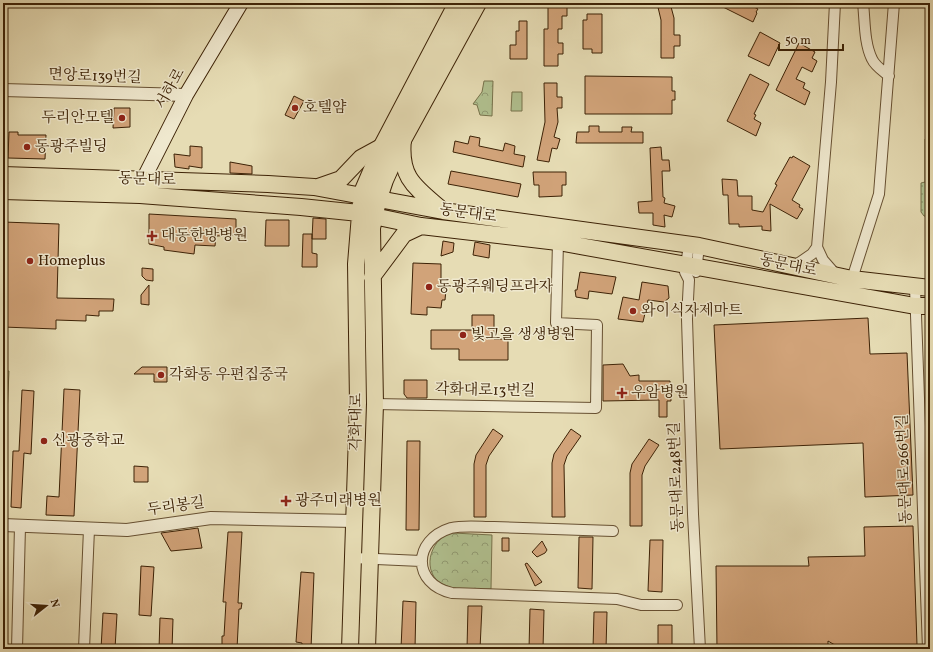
<svg xmlns="http://www.w3.org/2000/svg" width="933" height="652" font-family="Vollkorn,'Noto Serif KR',serif">
	<style>
		.grass { fill: url(#grass-dots); stroke: #77724b }
		.forest { fill: url(#forest-crowns); stroke: #77724b }
		.pitch { fill: #b1c190; stroke: #77724b }
		.building { fill: #d1a379; stroke: #3d2206 }
		.lines { fill: none; stroke-linecap: round; stroke-linejoin: round }
		.minor-casing { stroke: #675032; stroke-width: 12 }
		.tertiary-casing { stroke: #675032; stroke-width: 14 }
		.secondary-casing { stroke: #3d2206; stroke-width: 16 }
		.primary-casing { stroke: #3d2206; stroke-width: 18 }
		.motorway-casing { stroke: #3d2206; stroke-width: 20 }
		.minor { stroke: #efe8ce; stroke-width: 10 }
		.tertiary { stroke: #efe8ce; stroke-width: 12 }
		.secondary { stroke: #efe8ce; stroke-width: 14 }
		.primary { stroke: #e6dcb4; stroke-width: 16 }
		.motorway { stroke: #e6dcb4; stroke-width: 18 }
		.poi-dot { fill: #8f2418; stroke: #efe8ce; stroke-width: 1.5 }
		.labels { text-anchor: middle; dominant-baseline: central; stroke-width: 3; stroke-linejoin: round; paint-order: stroke }
		.street-label { font-size: 15px; fill: #3d2206; stroke: #efe8ce }
		.poi-label { font-size: 15px; fill: #3d2206; stroke: #efe8ce; text-anchor: start }
	</style>
	<defs>
		<pattern id="grass-dots" width="8" height="8" patternUnits="userSpaceOnUse"><rect width="8" height="8" fill="#b1c190"/><path d="M2 2h.1M6 6h.1" fill="none" stroke="#919c74" stroke-width="1.8" stroke-linecap="round"/></pattern>
		<pattern id="forest-crowns" width="20" height="18" patternUnits="userSpaceOnUse"><rect width="20" height="18" fill="#b1c190"/><path d="M2 6a3 3 0 1 1 6 0M12 15a3 3 0 1 1 6 0" fill="none" stroke="#919c74"/></pattern>
	</defs>
	<rect width="100%" height="100%" fill="#e6dcb4"/>
	<filter id="stains"><feTurbulence type="fractalNoise" baseFrequency=".005" numOctaves="4"/><feColorMatrix values="0 0 0 0 .2 0 0 0 0 .09 0 0 0 0 .02 0 0 0 .5 -.17"/></filter>
	<radialGradient id="worn" r=".72"><stop offset=".6" stop-color="#630" stop-opacity="0"/><stop offset="1" stop-color="#630" stop-opacity=".3"/></radialGradient>
	<!-- grass -->
	<path class="grass" d="M928 136H930V217L924 216 921 212V183L925 182V139Z"/>
	<!-- forest -->
	<path class="forest" d="M484 81H493L492 116 480 115 477 105 473 104 482 92Z
		M453 533 492 535 491 589C475 589 453 592 439 582 421 568 432 536 453 533Z"/>
	<!-- pitch -->
	<path class="pitch" d="M512 92H522V111H511Z
		M3 371H9L4 480H3Z"/>
	<!-- building -->
	<path class="building" d="M548 3H562V7H567V16H562V29H558V43H563V54H558V66H544V29H548Z
		M657 3H670L674 18V35H680V46H674V58H661V20Z
		M715 3H751L750 5 758 9 756 12 757 13 753 22Z
		M587 14H602V53H592V49H583V20H587Z
		M519 21H527V59H510V45H516V31H519Z
		M760 32 780 43 769 66 748 56Z
		M799 43 815 52 812 58 817 61 812 72 802 67 796 79 805 83 803 88 810 92 805 105 776 90Z
		M750 74 769 84 754 114 756 115 754 119 761 123 756 136 727 121Z
		M585 76 672 77V91H675V100H672V114H585Z
		M544 83H557V97H562V108H557L558 122 554 137 560 139 557 149 552 148 549 162 537 160 545 122Z
		M294 96 304 101 294 119 285 115Z
		M114 108H130V127L113 128Z
		M589 126H599V132H622V127H632L631 132H643V143H576L577 132H589Z
		M9 132H18V135H46L45 159 8 158Z
		M470 136 480 138 479 146 503 151 505 143 515 146 514 154 525 156 523 167 453 152 455 141 468 144Z
		M190 146 202 147V168L189 166V169L175 167 174 154 190 156Z
		M661 147 662 160H669L670 171H662L663 197 665 198 664 203 675 206 672 217 664 215 665 227 653 225V213H639L638 202 652 201 650 148Z
		M793 156 810 166 792 200 800 205 799 207 803 209 797 219 770 204 771 231 762 230V226L739 227V224H729L728 195H723L722 179 737 180 738 196H752V210L763 212 777 185 775 184 790 157 792 158Z
		M230 162 252 166V174L230 173Z
		M451 171 521 184 518 197 448 184Z
		M533 172H566V185H562V196L539 197V185H534Z
		M149 214 236 219V235L216 236 215 246 195 245 194 254 164 250V247L149 244Z
		M313 218 326 219V239H312Z
		M266 220H289V246H265Z
		M3 222 59 224 57 298 114 299 113 311H99V316L86 315V321L56 320V329L3 327Z
		M303 234H312V253L317 254V267H302Z
		M443 241 454 243 453 252 441 256Z
		M475 242 490 245 489 258 473 255Z
		M413 263 441 264V279H447L445 300H442L441 308 427 307V315L411 314Z
		M142 268 153 269V281L146 280 142 276Z
		M580 272 616 277 612 294 589 291 588 299 576 297 575 290H577Z
		M642 282 668 286 669 298 664 302 648 300 643 322 618 319 623 297 639 300Z
		M149 285V305L141 304V295Z
		M472 315H494V339H508V360H459V349H431V330H472Z
		M868 318 870 354 907 353 913 495 865 497 863 443 720 449 714 325Z
		M623 364 630 376 639 375V381H670L671 401H667V417H659V400L603 401V365Z
		M142 367H167V382H154V374H134Z
		M404 380H427V398H407L404 394Z
		M64 389 80 390 74 516 46 515 47 496 59 497Z
		M22 390 34 391 31 454 24 453 21 508 11 507 13 451H19Z
		M493 429 503 436 489 456 486 465V517H474V464L476 455Z
		M571 429 581 436 567 456 564 465 565 517H552V463L554 454Z
		M649 439 659 445 645 466 642 475V526H630V473L632 464Z
		M407 441H420L419 530H406Z
		M134 466 148 467V482H134Z
		M913 526 917 645 840 648 828 641V649H717L716 566H809L808 557 865 556 864 527Z
		M198 528 202 548 171 551 161 533Z
		M228 532H242L238 603H242L241 609H239L237 649H222V636H224L226 602H223Z
		M579 537H593L592 589 578 588Z
		M502 538H509V551H502Z
		M650 540H663L662 592 648 591Z
		M542 541 547 550 545 553 537 557 532 552Z
		M527 563 542 582 535 586 525 564Z
		M141 566 154 567 151 616 139 615Z
		M301 572 314 573 311 649H302V643L296 642Z
		M403 601 416 602 415 649H401Z
		M468 606H482L480 649H467Z
		M530 609 544 610 543 649H529Z
		M594 612H607L606 649H593Z
		M103 613 117 614 115 649H101Z
		M160 618 173 619 172 649H159Z
		M658 625H672V649H658Z"/>
	<g class="lines">
		<!-- minor casing -->
		<g class="minor-casing">
			<path id="minor" d="M863 3C865 20 864 43 872 59 875 66 883 71 889 76
				M689 245 685 272 689 280 687 319 693 514 700 649
				M817 247 831 82 835 3
				M793 267 812 254 817 247 823 260 837 276
				M696 272 699 246
				M852 279 879 194 894 3
				M915 287 928 649
				M375 404 596 408 597 325 556 323 558 242
				M613 531C573 530 534 528 494 527 480 527 464 525 451 528 412 540 412 584 452 593L617 599 641 605H677
				M354 558 421 561
				M17 649 20 526
				M84 649 89 529"/>
		</g>
		<!-- tertiary casing -->
		<g class="tertiary-casing">
			<path id="tertiary" d="M3 90 186 95
				M3 525 127 530 211 518 354 521"/>
		</g>
		<!-- secondary casing -->
		<g class="secondary-casing">
			<path id="secondary" d="M141 189 143 180 186 95 241 3"/>
		</g>
		<!-- primary casing -->
		<g class="primary-casing">
			<path id="primary" d="M403 139C399 178 415 187 442 210
				M3 175 268 184 314 187 443 211 699 246 852 279 930 288
				M318 187 341 179 361 158 383 146
				M3 191 140 195 301 207 359 213 421 226 558 242 915 306H930
				M372 277 404 234 421 226
				M350 649 358 403 356 264 361 202
				M367 649 375 404 372 228 377 205"/>
		</g>
		<!-- motorway casing -->
		<g class="motorway-casing">
			<path id="motorway" d="M362 195 383 146 458 3
				M378 198 384 180 403 138 477 3"/>
		</g>
		<!-- minor -->
		<use href="#minor" class="minor"/>
		<!-- tertiary -->
		<use href="#tertiary" class="tertiary"/>
		<!-- secondary -->
		<use href="#secondary" class="secondary"/>
		<!-- primary -->
		<use href="#primary" class="primary"/>
		<!-- motorway -->
		<use href="#motorway" class="motorway"/>
	</g>
	<!-- markers -->
	<g class="poi-dot">
		<circle cx="295" cy="108" r="4"/>
		<circle cx="122" cy="118" r="4"/>
		<circle cx="27" cy="147" r="4"/>
		<path d="M150 230h4v4h4v4h-4v4h-4v-4h-4v-4h4z"/>
		<circle cx="30" cy="261" r="4"/>
		<circle cx="429" cy="287" r="4"/>
		<circle cx="633" cy="311" r="4"/>
		<circle cx="463" cy="335" r="4"/>
		<circle cx="161" cy="375" r="4"/>
		<path d="M620 387h4v4h4v4h-4v4h-4v-4h-4v-4h4z"/>
		<circle cx="44" cy="441" r="4"/>
		<path d="M284 495h4v4h4v4h-4v4h-4v-4h-4v-4h4z"/>
	</g>
	<g class="labels">
		<!-- street labels -->
		<g class="street-label">
			<text transform="translate(95 77) rotate(2)">면앙로139번길</text>
			<text transform="translate(171 89) rotate(-61)">서하로</text>
			<text transform="translate(147 180) rotate(2)">동문대로</text>
			<text transform="translate(468 214) rotate(8)">동문대로</text>
			<text transform="translate(788 266) rotate(12)">동문대로</text>
			<text transform="translate(485 391) rotate(1)">각화대로13번길</text>
			<text transform="translate(357 422) rotate(-89)">각화대로</text>
			<text transform="translate(905 469) rotate(-92)">동문대로266번길</text>
			<text transform="translate(677 477) rotate(-92)">동문대로248번길</text>
			<text transform="translate(176 507) rotate(-8)">두리봉길</text>
		</g>
		<!-- poi labels -->
		<g class="poi-label">
			<text x="303" y="108">호텔얌</text>
			<text x="114" y="118" text-anchor="end">두리안모텔</text>
			<text x="35" y="147">동광주빌딩</text>
			<text x="161" y="236">대동한방병원</text>
			<text x="38" y="261">Homeplus</text>
			<text x="437" y="287">동광주웨딩프라자</text>
			<text x="641" y="311">와이식자제마트</text>
			<text x="471" y="335">빛고을 생생병원</text>
			<text x="169" y="375">각화동 우편집중국</text>
			<text x="631" y="393">우암병원</text>
			<text x="52" y="441">신광중학교</text>
			<text x="295" y="501">광주미래병원</text>
		</g>
	</g>
	<!-- margin -->
	<rect width="933" height="652" fill="none" stroke="#e6dcb4" stroke-width="16"/>
	<rect x="4" y="4" width="925" height="644" fill="none" stroke="#3d2206" stroke-width="2"/>
	<rect x="8" y="8" width="917" height="636" fill="none" stroke="#3d2206"/>
	<!-- north arrow -->
	<g transform="translate(46 606) rotate(73)" stroke="#efe8ce" stroke-width="3" paint-order="stroke">
	<path d="M0-3L7 15L0 10L-7 15Z" fill="#3d2206"/>
	<text y="-6" font-size="11" font-weight="bold" text-anchor="middle" fill="#3d2206">N</text>
	</g>
	<!-- scale -->
	<path d="M779 44v6h64v-6" fill="none" stroke="#3d2206" stroke-width="2"/>
	<text x="785" y="44" font-size="12" fill="#3d2206" stroke="#efe8ce" stroke-width="3" paint-order="stroke">50 m</text>
	<rect width="100%" height="100%" filter="url(#stains)"/>
	<rect width="100%" height="100%" fill="url(#worn)"/>
</svg>
